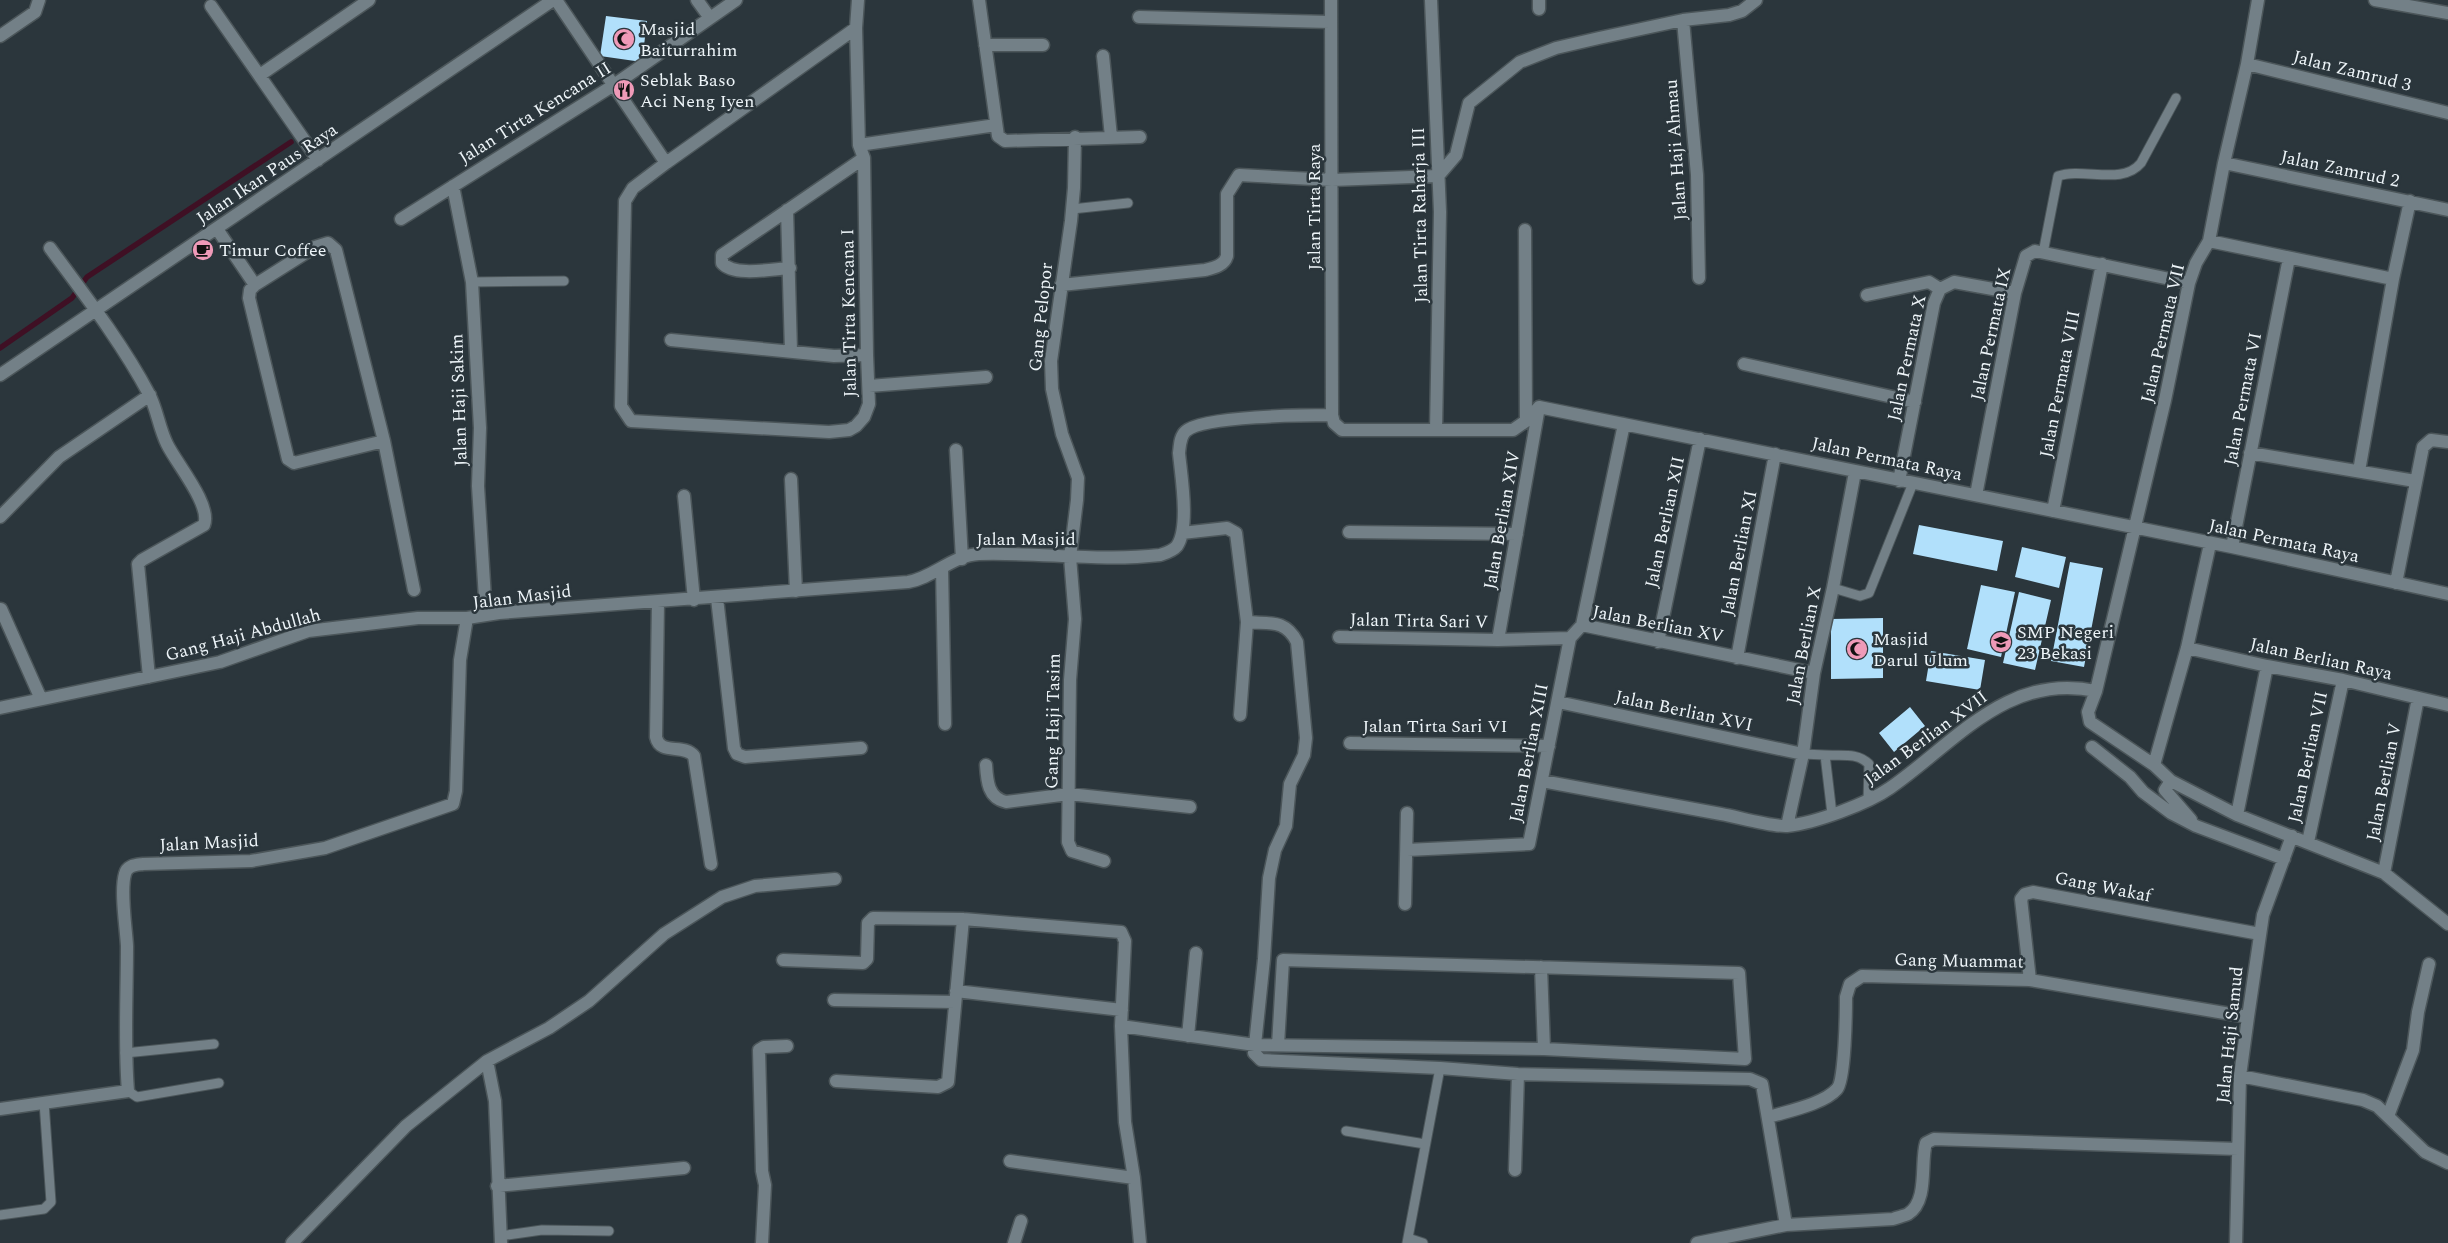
<svg xmlns="http://www.w3.org/2000/svg" width="2448" height="1243" font-family="Spectral,serif">
	<style>
		.lines { fill: none; stroke-linecap: round; stroke-linejoin: round }
		.stream { stroke: #3f1024; stroke-width: 5.5 }
		.building { fill: #b1e0fb }
		.service-casing { stroke: #4c565a; stroke-width: 11 }
		.minor-casing { stroke: #4c565a; stroke-width: 15 }
		.service { stroke: #738087; stroke-width: 9 }
		.minor { stroke: #738087; stroke-width: 12 }
		.labels { text-anchor: middle; dominant-baseline: central; stroke-width: 5; stroke-linejoin: round; paint-order: stroke }
		.poi-label { font-size: 18px; fill: #edf4f8; stroke: #2b363c; text-anchor: start }
		.street-label { font-size: 18px; fill: #edf4f8; stroke: #2b363c }
	</style>
	<rect width="100%" height="100%" fill="#2b363c"/>
	<g class="lines">
		<!-- stream -->
		<path class="stream" d="M0 348 72 298 87 277 291 142"/>
	</g>
	<!-- building -->
	<path class="building" d="M606 16 647 21 642 62 600 56Z
		M1919 525 2003 541 1997 571 1913 554Z
		M2022 547 2066 557 2059 588 2015 577Z
		M2070 562 2103 568 2084 667 2051 661Z
		M1981 585 2015 592 2001 657 1967 649Z
		M2019 592 2051 600 2035 670 2003 663Z
		M1883 618V678L1831 679V619Z
		M1931 651 1985 660 1980 690 1926 681Z
		M1910 707 1925 726 1894 752 1879 733Z"/>
	<g class="lines">
		<!-- service casing -->
		<g class="service-casing">
			<path id="service" d="M1072 209 1128 203
				M2043 253 2058 176C2084 167 2122 186 2141 163L2176 98
				M472 282 564 281
				M1833 588 1860 596 1869 593 1913 483
				M1803 754 1825 755 1832 814
				M1825 755C1841 756 1857 752 1869 764L1868 801
				M125 1053 214 1044
				M128 1091 137 1097 219 1083
				M1346 1131 1425 1144
				M0 1215 44 1209 51 1202 44 1102
				M500 1236 542 1230 609 1231
				M1408 1238 1423 1243
				M1407 1243 1440 1068"/>
		</g>
		<!-- minor casing -->
		<g class="minor-casing">
			<path id="minor" d="M556 0 666 163
				M697 0 710 18
				M979 0 998 136 1005 141 1140 137
				M1331 0 1332 415 1334 423 1342 430H1513L1526 421 1539 407 2232 547 2448 594
				M1431 0 1440 212 1436 430
				M1539 0V9
				M2258 0 2247 64 2224 163 2209 241 2196 263 2189 283 2165 400 2096 691 2088 712 2090 722 2154 765 2171 781 2237 815 2384 873 2448 924
				M2375 0 2448 13
				M211 6 318 160
				M1139 17 1330 22
				M1683 20 1697 175 1699 278
				M856 28 666 163 633 188 625 201 621 406 631 421 829 432 849 430 856 426 864 417 869 404 867 355 864 158 859 145 856 28 858 0
				M0 36 35 12 39 0
				M985 45H1043
				M1103 56 1111 137
				M2247 64 2448 113
				M260 75 369 0
				M1075 137 1074 188 1071 221 1051 361 1052 389 1062 434 1078 478 1077 500 1070 557 1075 619 1070 680 1068 842 1072 851 1104 861
				M859 145 996 125
				M2224 163 2448 210
				M453 186 472 282 480 428 478 486 486 615
				M787 210 791 351
				M401 219 614 85 736 0
				M217 229 255 285
				M1525 230 1526 421
				M2209 241 2393 279
				M50 248C84 294 122 343 149 394 157 409 159 428 167 444 176 463 212 505 204 525L142 560 138 564 149 677
				M790 268C772 269 734 277 722 263V255L864 158
				M1061 285 1205 270C1213 268 1224 266 1227 256V194L1239 175 1332 180 1438 176 1456 155 1469 103 1520 62 1556 48 1599 38 1683 20 1729 15 1742 11 1756 0
				M1867 295 1929 282 1940 289
				M671 340 834 356 867 355
				M1744 364 1915 402
				M0 375 553 0
				M869 386 986 377
				M384 441 294 463 288 459 249 298 250 290 255 285 315 247 328 243 336 250 384 441 414 590
				M956 450 962 559
				M2250 453 2415 481
				M2359 471 2393 279 2410 201
				M791 479 796 591
				M1899 481 1934 303 1940 289 1954 282 2015 293
				M1976 495 2015 293 2026 256 2035 251 2189 283
				M684 496 694 600
				M2053 511 2102 264
				M0 517 59 457 150 395
				M1349 532 1517 534
				M1182 533 1227 528 1236 533 1247 622C1270 624 1285 619 1297 642L1306 738 1304 755 1290 784 1286 826 1275 850 1269 878 1264 959 1255 1045 1254 1053 1261 1060 1440 1068 1518 1074 1750 1079 1762 1084 1786 1225 1893 1219C1898 1217 1904 1216 1908 1214 1929 1201 1920 1162 1926 1143L1934 1139 2238 1149
				M2232 547 2289 258
				M942 568 945 724
				M2396 583 2423 447 2431 440 2448 442
				M717 598 734 748 737 754 745 757 861 748
				M658 602 656 737C660 756 684 743 694 756L711 864
				M1 609 41 699
				M1582 625 1624 424
				M1339 637 1498 640 1570 638 1582 625 1814 673
				M1498 640 1539 407
				M1658 642 1700 439
				M2187 648 2267 666 2343 680 2448 705
				M1737 658 1775 454
				M1558 702 1803 754
				M0 708 220 662 308 631 418 618H467
				M1240 715 1247 622
				M1350 743 1549 746
				M2092 747 2130 777 2143 792 2171 813 2196 826 2284 859
				M986 765C987 781 988 798 1006 802L1069 794 1190 807
				M2154 765 2187 648 2210 544
				M1542 781C1602 792 1661 803 1721 814 1738 817 1772 827 1787 826 1815 823 1867 804 1890 788 1955 743 2007 672 2096 691
				M2171 781 2165 790 2191 820
				M2237 815 2267 666
				M1787 826 1803 754 1814 673 1833 588 1855 472
				M2308 842 2343 680
				M1407 850 1529 844 1570 638
				M2384 873 2418 698
				M1405 904 1407 813
				M783 960 863 963 867 959 868 923 873 918 963 919 1121 932 1125 941 1121 1026 1125 1122 1134 1178 1140 1243
				M1541 967 1544 1049
				M2030 980 2021 899 2025 894 2033 892 2260 934
				M956 991 1122 1010
				M834 1000 955 1002
				M1121 1026 1255 1045 1544 1049 1745 1059 1739 973 1283 960 1278 1045
				M1188 1036 1196 953
				M2240 1076 2363 1100 2377 1106 2425 1152 2448 1163
				M836 1081 938 1087 948 1082 963 919
				M0 1109 128 1091C124 1043 127 995 127 946 126 927 120 891 125 874 127 865 136 865 143 864L251 861 325 848 453 804 456 791 460 660 467 618 499 613 908 582C933 578 953 555 979 554 1039 552 1100 562 1160 555 1166 553 1173 551 1177 546 1190 527 1181 475 1179 453 1180 445 1180 436 1186 431 1203 416 1306 415 1332 415
				M2388 1116 2413 1050 2418 1012 2429 964
				M1769 1117C1788 1111 1824 1104 1837 1089 1845 1081 1846 1012 1846 997L1850 984 1862 976 2030 980 2248 1017
				M1010 1161 1134 1178
				M1515 1170 1518 1074
				M497 1186 684 1168
				M292 1243 406 1126 487 1061
				M501 1243 495 1101 487 1061 549 1028 589 1001 664 934 722 897 755 886 835 879
				M762 1243 765 1185 762 1171 759 1050 764 1047 787 1046
				M1014 1243 1021 1221
				M1697 1243 1786 1225
				M2236 1243 2240 1076 2248 1017 2263 915 2292 836"/>
		</g>
		<!-- service -->
		<use href="#service" class="service"/>
		<!-- minor -->
		<use href="#minor" class="minor"/>
	</g>
	<!-- icons -->
	<defs>
		<g id="mosque-disc" transform="scale(1.125)"><circle r="9.5" fill="#ef9ab8" stroke="#2b363c"/><path d="M3.5-4.9A6 6 0 1 0 3.5 4.9A5 5 0 1 1 3.5-4.9Z" fill="#111"/></g>
		<g id="restaurant-disc" transform="scale(1.125)"><circle r="9.5" fill="#ef9ab8" stroke="#2b363c"/><path d="M-5-6h1v4h1v-4h1v4h1v-4h1v5L-1.5 .5V6h-2V.5L-5-1ZM5-6V6H3V1.5H1.5Q1.5-4 5-6Z" fill="#111"/></g>
		<g id="cafe-disc" transform="scale(1.125)"><circle r="9.5" fill="#ef9ab8" stroke="#2b363c"/><path d="M-5.5-4.5H6V0H3Q3 3.5 0 3.5H-2.5Q-5.5 3.5-5.5 0ZM3-3.2v2h1.7v-2ZM-6 4.5H4V6H-6Z" fill="#111"/></g>
		<g id="school-disc" transform="scale(1.125)"><circle r="9.5" fill="#ef9ab8" stroke="#2b363c"/><path d="M0-5L7-2L0 1L-7-2ZM-4 1L0 2.5L4 1V4Q0 6-4 4Z" fill="#111"/></g>
	</defs>
	<g fill-rule="evenodd">
		<use href="#mosque-disc" x="624" y="39"/>
		<use href="#restaurant-disc" x="624" y="90"/>
		<use href="#cafe-disc" x="203" y="250"/>
		<use href="#school-disc" x="2001" y="642"/>
		<use href="#mosque-disc" x="1857" y="649"/>
	</g>
	<g class="labels">
		<!-- poi labels -->
		<g class="poi-label">
			<text x="640" y="29">Masjid<tspan x="640" dy="21">Baiturrahim</tspan></text>
			<text x="640" y="80">Seblak Baso<tspan x="640" dy="21">Aci Neng Iyen</tspan></text>
			<text x="219" y="250">Timur Coffee</text>
			<text x="2017" y="632">SMP Negeri<tspan x="2017" dy="21">23 Bekasi</tspan></text>
			<text x="1873" y="639">Masjid<tspan x="1873" dy="21">Darul Ulum</tspan></text>
		</g>
		<!-- street labels -->
		<g class="street-label">
			<text transform="translate(2352 71) rotate(14)">Jalan Zamrud 3</text>
			<text transform="translate(535 113) rotate(-32)">Jalan Tirta Kencana II</text>
			<text transform="translate(1676 150) rotate(-94)">Jalan Haji Ahmau</text>
			<text transform="translate(2340 169) rotate(12)">Jalan Zamrud 2</text>
			<text transform="translate(267 174) rotate(-34)">Jalan Ikan Paus Raya</text>
			<text transform="translate(1314 207) rotate(-90)">Jalan Tirta Raya</text>
			<text transform="translate(1420 215) rotate(-91)">Jalan Tirta Raharja III</text>
			<text transform="translate(849 313) rotate(-91)">Jalan Tirta Kencana I</text>
			<text transform="translate(1041 317) rotate(-84)">Gang Pelopor</text>
			<text transform="translate(2163 333) rotate(-77)">Jalan Permata VII</text>
			<text transform="translate(1991 334) rotate(-78)">Jalan Permata IX</text>
			<text transform="translate(1907 358) rotate(-78)">Jalan Permata X</text>
			<text transform="translate(2060 384) rotate(-79)">Jalan Permata VIII</text>
			<text transform="translate(2243 399) rotate(-79)">Jalan Permata VI</text>
			<text transform="translate(459 400) rotate(-92)">Jalan Haji Sakim</text>
			<text transform="translate(1887 459) rotate(12)">Jalan Permata Raya</text>
			<text transform="translate(1502 520) rotate(-80)">Jalan Berlian XIV</text>
			<text transform="translate(1665 522) rotate(-78)">Jalan Berlian XII</text>
			<text x="1026" y="539">Jalan Masjid</text>
			<text transform="translate(2284 541) rotate(12)">Jalan Permata Raya</text>
			<text transform="translate(1739 553) rotate(-79)">Jalan Berlian XI</text>
			<text transform="translate(522 597) rotate(-7)">Jalan Masjid</text>
			<text transform="translate(1419 621) rotate(1)">Jalan Tirta Sari V</text>
			<text transform="translate(1658 624) rotate(11)">Jalan Berlian XV</text>
			<text transform="translate(243 635) rotate(-15)">Gang Haji Abdullah</text>
			<text transform="translate(1804 645) rotate(-79)">Jalan Berlian X</text>
			<text transform="translate(2321 659) rotate(12)">Jalan Berlian Raya</text>
			<text transform="translate(1684 711) rotate(12)">Jalan Berlian XVI</text>
			<text transform="translate(1053 721) rotate(-89)">Gang Haji Tasim</text>
			<text x="1435" y="726">Jalan Tirta Sari VI</text>
			<text transform="translate(1926 738) rotate(-36)">Jalan Berlian XVII</text>
			<text transform="translate(1529 753) rotate(-79)">Jalan Berlian XIII</text>
			<text transform="translate(2308 757) rotate(-78)">Jalan Berlian VII</text>
			<text transform="translate(2384 782) rotate(-79)">Jalan Berlian V</text>
			<text transform="translate(209 843) rotate(-3)">Jalan Masjid</text>
			<text transform="translate(2103 887) rotate(11)">Gang Wakaf</text>
			<text transform="translate(1959 961) rotate(1)">Gang Muammat</text>
			<text transform="translate(2230 1035) rotate(-84)">Jalan Haji Samud</text>
		</g>
	</g>
</svg>
